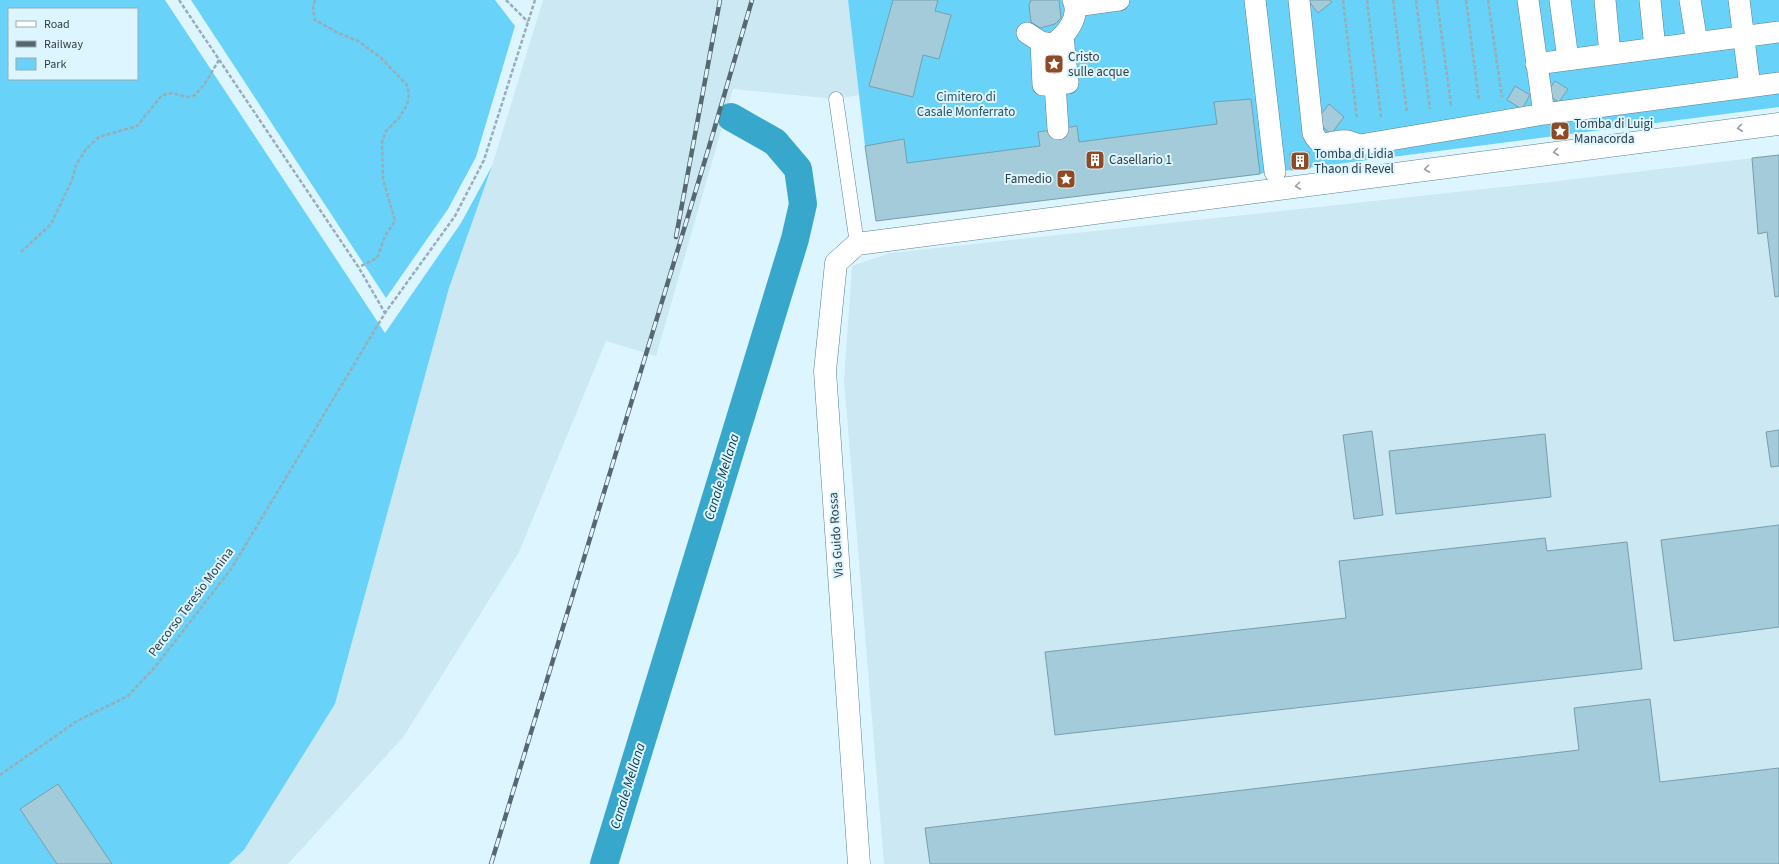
<svg xmlns="http://www.w3.org/2000/svg" width="1779" height="864" font-family="'Source Sans 3',sans-serif">
	<style>
		.built { fill: #cbe8f3 }
		.green { fill: #68d2f8; fill-rule: evenodd }
		.lines { fill: none; stroke-linecap: round; stroke-linejoin: round }
		.canal { stroke: #37a7cb; stroke-width: 28 }
		.building { fill: #a4cbda; stroke: #789ead }
		.service-casing { stroke: #5c818f; stroke-width: 15 }
		.pedestrian-casing { stroke: #5c818f; stroke-width: 22 }
		.minor-casing { stroke: #5c818f; stroke-width: 23 }
		.path { stroke: #98adb5; stroke-width: 2.5; stroke-dasharray: 4 2; stroke-linecap: butt }
		.service { stroke: #fff; stroke-width: 14 }
		.pedestrian { stroke: #fff; stroke-width: 21 }
		.minor { stroke: #fff; stroke-width: 22 }
		.rail-casing { stroke: #56676f; stroke-width: 4.5 }
		.rail { stroke: #ddf5fe; stroke-width: 3; stroke-dasharray: 9; stroke-linecap: butt }
		.oneway { stroke: #979ea2 }
		.labels { text-anchor: middle; dominant-baseline: central; stroke-width: 4; stroke-linejoin: round; paint-order: stroke }
		.poi-label { font-size: 13px; fill: #2f3e45; stroke: #ddf5fe; text-anchor: start }
		.park-label { font-size: 13px; fill: #295666; stroke: #ddf5fe }
		.street-label { font-size: 13px; fill: #2f3e45; stroke: #ddf5fe }
		.water-label { font-size: 14px; font-style: italic; fill: #073a49; stroke: #ddf5fe }
	</style>
	<rect width="100%" height="100%" fill="#ddf5fe"/>
	<!-- built -->
	<path class="built" d="M543 0H848L859 95 836 99 733 89 656 356 606 341 519 552 404 736 288 864H229L244 850 335 704 449 288 492 166Z
		M1779 155V864H884L844 380 852 266 890 253 1541 183Z"/>
	<!-- green -->
	<path class="green" d="M0 0H165L385 333 461 223 492 166 449 288 335 704 244 850 229 864H0ZM9 9H137V79H9Z
		M191 0H495L515 26 476 157 448 209 386 298Z
		M848 0H1779V107L1275 172 876 221 865 146Z"/>
	<g class="lines">
		<!-- canal -->
		<path class="canal" d="M604 864 795 239 803 204 798 169 775 142 731 117"/>
	</g>
	<!-- building -->
	<path class="building" d="M893 0H938L935 11 951 15 939 59 923 55 913 97 869 86Z
		M1031 0H1059L1061 18 1055 24 1040 28 1031 22 1029 5Z
		M1308 0H1330L1332 2 1318 13Z
		M1555 81 1568 89 1559 102 1546 94Z
		M1515 86 1530 95 1522 109 1507 100Z
		M1251 99 1260 174 876 221 865 146 904 139 907 163 1040 146 1038 132 1077 126 1079 142 1217 124 1214 102Z
		M1329 104 1344 117 1331 134 1316 121Z
		M1309 152 1310 168 1291 170 1290 154Z
		M1779 155V296L1775 297 1767 232 1758 234 1752 158Z
		M1779 430V466L1771 467 1766 432Z
		M1372 431 1383 515 1354 519 1343 435Z
		M1545 434 1551 497 1396 514 1389 451Z
		M1779 525V627L1674 641 1661 540Z
		M1545 538 1547 551 1627 542 1642 669 1055 735 1045 652 1346 618 1339 561Z
		M1650 699 1660 782 1779 768V864H930L925 828 1579 750 1574 708Z
		M58 784 112 864H57L20 809Z"/>
	<g class="lines">
		<!-- service casing -->
		<g class="service-casing">
			<path id="service" d="M836 99 857 244"/>
		</g>
		<!-- pedestrian casing -->
		<g class="pedestrian-casing">
			<path id="pedestrian" d="M1255 0 1275 172
				M1299 0 1313 133C1322 152 1331 139 1347 141 1351 142 1356 144 1360 145L1544 114 1779 83
				M1528 0 1544 114
				M1560 0 1568 59
				M1605 0 1610 54
				M1650 0 1655 48
				M1690 0 1697 43
				M1739 0 1750 87
				M1075 6 1119 0
				M1027 33 1041 42 1053 44C1066 35 1081 17 1073 0
				M1041 42 1043 85 1068 83 1063 37
				M1536 64 1779 32
				M1055 84 1058 129"/>
		</g>
		<!-- minor casing -->
		<g class="minor-casing">
			<path id="minor" d="M859 864 825 371 836 263 857 244 1779 124"/>
		</g>
		<!-- path -->
		<path class="path" d="M179 0 359 268 385 313
			M315 0 313 8 315 20 338 33 358 41 380 57 407 85 409 94 407 105 399 118 386 131 382 142 383 179 395 221 385 236 377 258 359 267
			M506 0 528 22
			M1343 0 1357 119
			M1367 0 1381 117
			M1393 0 1407 113
			M1416 0 1430 109
			M1437 0 1451 105
			M1466 0 1479 101
			M1488 0 1502 97
			M21 252 51 224 72 180 76 165 86 149 99 137 137 126 162 95 172 93 187 97 195 95 204 85 219 60
			M0 775 77 721 128 696 155 667 231 569 385 313 455 216 484 160 535 0"/>
		<!-- service -->
		<use href="#service" class="service"/>
		<!-- pedestrian -->
		<use href="#pedestrian" class="pedestrian"/>
		<!-- minor -->
		<use href="#minor" class="minor"/>
		<!-- rail casing -->
		<g class="rail-casing">
			<path id="rail" d="M676 237 720 0
				M491 864 709 147 752 0"/>
		</g>
		<!-- rail -->
		<use href="#rail" class="rail"/>
	</g>
	<!-- one-way arrows -->
	<defs><path id="oneway-chevron" d="M-2-3.5L2.5 0L-2 3.5" fill="none" stroke-width="1.6" stroke-linecap="round" stroke-linejoin="round"/></defs>
	<g class="oneway">
		<use href="#oneway-chevron" transform="translate(1740 128) rotate(173)"/>
		<use href="#oneway-chevron" transform="translate(1556 152) rotate(173)"/>
		<use href="#oneway-chevron" transform="translate(1427 169) rotate(173)"/>
		<use href="#oneway-chevron" transform="translate(1298 186) rotate(173)"/>
	</g>
	<!-- icons -->
	<defs>
		<g id="sight-square" transform="scale(1)"><rect x="-9" y="-9" width="18" height="18" rx="4" fill="#8f4923" stroke="#ddf5fe"/><path d="M0-6L1.8-2.2L6-1.7L2.9 1.2L3.7 5.4L0 3.3L-3.7 5.4L-2.9 1.2L-6-1.7L-1.8-2.2Z" fill="#fff"/></g>
		<g id="building-square" transform="scale(1)"><rect x="-9" y="-9" width="18" height="18" rx="4" fill="#8f4923" stroke="#ddf5fe"/><path d="M-4-6H4V6H1V3H-1V6H-4ZM-2.5-4.3h1.7v1.8h-1.7ZM.8-4.3h1.7v1.8H.8ZM-2.5-1h1.7V.8h-1.7ZM.8-1h1.7V.8H.8Z" fill="#fff"/></g>
	</defs>
	<g fill-rule="evenodd">
		<use href="#sight-square" x="1054" y="64"/>
		<use href="#sight-square" x="1560" y="131"/>
		<use href="#building-square" x="1095" y="160"/>
		<use href="#building-square" x="1300" y="161"/>
		<use href="#sight-square" x="1066" y="179"/>
	</g>
	<g class="labels">
		<!-- poi labels -->
		<g class="poi-label">
			<text x="1068" y="57">Cristo<tspan x="1068" dy="15">sulle acque</tspan></text>
			<text x="1574" y="124">Tomba di Luigi<tspan x="1574" dy="15">Manacorda</tspan></text>
			<text x="1314" y="154">Tomba di Lidia<tspan x="1314" dy="15">Thaon di Revel</tspan></text>
			<text x="1109" y="160">Casellario 1</text>
			<text x="1052" y="179" text-anchor="end">Famedio</text>
		</g>
		<!-- park labels -->
		<g class="park-label">
			<text x="966" y="97">Cimitero di<tspan x="966" dy="15">Casale Monferrato</tspan></text>
		</g>
		<!-- street labels -->
		<g class="street-label">
			<text transform="translate(836 535) rotate(-94)">Via Guido Rossa</text>
			<text transform="translate(191 602) rotate(-53)">Percorso Teresio Monina</text>
		</g>
		<!-- water labels -->
		<g class="water-label">
			<text transform="translate(722 477) rotate(-73)">Canale Mellana</text>
			<text transform="translate(628 786) rotate(-73)">Canale Mellana</text>
		</g>
	</g>
	<!-- legend -->
	<rect x="8" y="8" width="130" height="72" fill="#ddf5fe" stroke="#97acb4"/>
	<rect x="16" y="21" width="20" height="6" fill="#ffffff" stroke="#97acb4"/>
	<text x="44" y="28" font-size="12" fill="#2f3e45">Road</text>
	<rect x="16" y="41" width="20" height="6" fill="#56676f" stroke="#97acb4"/>
	<text x="44" y="48" font-size="12" fill="#2f3e45">Railway</text>
	<rect x="16" y="58" width="20" height="12" fill="#68d2f8" stroke="#97acb4"/>
	<text x="44" y="68" font-size="12" fill="#2f3e45">Park</text>
</svg>
